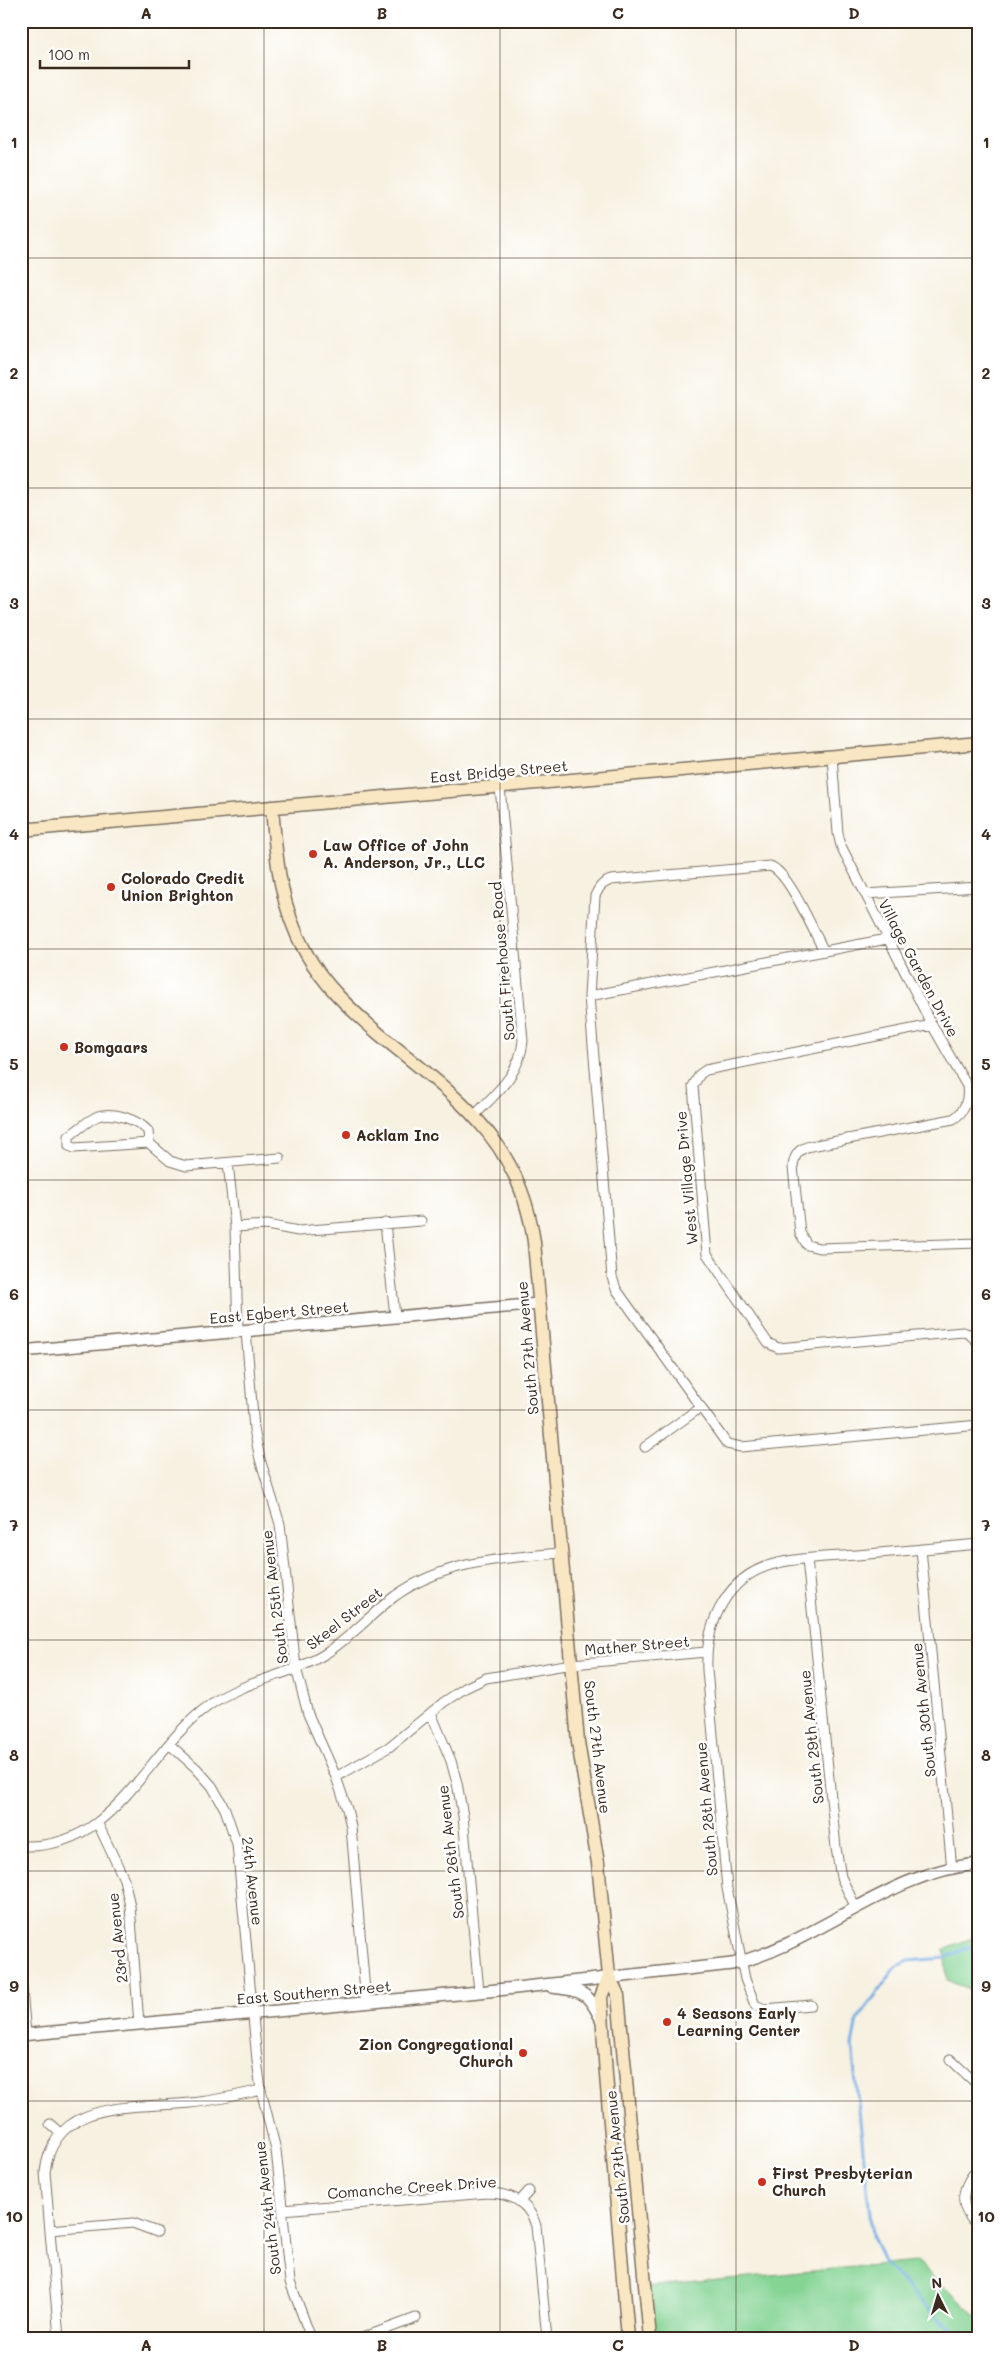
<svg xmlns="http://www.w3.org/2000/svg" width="1000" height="2359" font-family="Mali,sans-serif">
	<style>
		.green { fill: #85d494; stroke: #607f59 }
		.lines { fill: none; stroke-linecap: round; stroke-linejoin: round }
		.stream { stroke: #74aee4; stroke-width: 3 }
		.minor-casing { stroke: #7d7062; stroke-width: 11 }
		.tertiary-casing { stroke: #7d7062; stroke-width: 14 }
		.secondary-casing { stroke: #7d7062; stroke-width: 15 }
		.minor { stroke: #fff; stroke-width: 9 }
		.tertiary { stroke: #fff; stroke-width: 11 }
		.secondary { stroke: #f9e7c3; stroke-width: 12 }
		.grid { fill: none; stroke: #3b2a1e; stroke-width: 1; stroke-opacity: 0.55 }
		.poi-dot { fill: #c8321e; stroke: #fff; stroke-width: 2 }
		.labels { text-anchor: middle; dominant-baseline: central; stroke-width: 5; stroke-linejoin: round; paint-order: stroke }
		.street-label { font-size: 15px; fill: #3b2a1e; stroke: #fff }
		.poi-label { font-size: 15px; font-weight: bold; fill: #3b2a1e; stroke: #fff; text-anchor: start }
		.neatline { fill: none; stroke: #3b2a1e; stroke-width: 2 }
		.grid-label { font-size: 16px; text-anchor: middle; font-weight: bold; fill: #3b2a1e }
	</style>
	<rect width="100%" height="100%" fill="#fff"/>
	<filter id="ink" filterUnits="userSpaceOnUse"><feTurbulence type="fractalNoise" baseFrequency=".02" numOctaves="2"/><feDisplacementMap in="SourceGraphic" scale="10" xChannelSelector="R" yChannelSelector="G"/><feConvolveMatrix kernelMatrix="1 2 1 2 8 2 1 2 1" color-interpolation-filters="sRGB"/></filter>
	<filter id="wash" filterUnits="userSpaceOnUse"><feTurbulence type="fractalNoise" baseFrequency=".0096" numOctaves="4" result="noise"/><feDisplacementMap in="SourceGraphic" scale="20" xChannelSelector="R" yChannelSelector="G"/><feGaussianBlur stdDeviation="1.12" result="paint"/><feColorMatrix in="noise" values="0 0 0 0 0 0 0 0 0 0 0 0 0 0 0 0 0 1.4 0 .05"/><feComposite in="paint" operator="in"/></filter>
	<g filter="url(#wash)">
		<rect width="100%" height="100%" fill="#f7f1e1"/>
		<!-- green -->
		<path class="green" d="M979 1935V1995L947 1980 944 1949Z
			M916 2261 979 2319V2338H650L645 2287Z"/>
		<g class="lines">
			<!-- stream -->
			<path class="stream" d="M965 2338 938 2318 884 2263 872 2234 852 2045 857 2020 897 1966 909 1961 944 1958 979 1943"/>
		</g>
	</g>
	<g filter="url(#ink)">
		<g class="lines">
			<!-- minor casing -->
			<g class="minor-casing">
				<path id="minor" d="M832 757 838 833 841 846 932 1025 967 1086C969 1099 965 1112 953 1119L811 1146C799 1148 794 1155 793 1167L800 1233 807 1245 819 1248 979 1243
					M865 894 979 887
					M824 951C814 933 789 872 770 866L611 880C602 883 599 887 595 896L589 996 612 1277 616 1289 727 1444 741 1447 979 1425
					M589 996 887 939
					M932 1025 706 1070 700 1074 693 1086 707 1254 768 1343 778 1348 963 1332 969 1334 979 1343
					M475 1115C497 1092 520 1074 523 1041L500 787
					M149 1143 148 1131C138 1120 114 1111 98 1116 88 1120 78 1130 69 1136V1146L74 1148 149 1143 170 1161 186 1166 280 1158
					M228 1163 235 1227 238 1332
					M385 1223 395 1316
					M235 1227 267 1225 298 1231 421 1221
					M246 1331 254 1429 260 1459 280 1524 296 1668 308 1714 336 1777 347 1809 351 1827 366 2003
					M645 1447 701 1407
					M921 1549 952 1869
					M807 1559 836 1848 841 1877 856 1908
					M431 1713 451 1761 457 1783 463 1816 479 1992
					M169 1744 196 1768 212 1786 225 1809 237 1844 257 2060 261 2090 276 2150 290 2282 311 2338
					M336 1777 389 1747 444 1702 465 1688 486 1678 572 1664 706 1652
					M98 1824 124 1879 130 1906 139 2024
					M21 1846C118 1850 143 1752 211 1704 246 1680 289 1676 325 1654 350 1638 371 1614 395 1596 445 1561 502 1558 561 1553
					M21 1980 26 2034
					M811 2005 765 2009 755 2005 745 1979 727 1888 707 1670C705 1623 727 1574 778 1563 803 1557 831 1557 857 1555 898 1551 938 1548 979 1544
					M950 2059 979 2086
					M50 2124 60 2133
					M979 2167C960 2188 957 2207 979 2227
					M520 2201 529 2191
					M282 2210 487 2193C511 2193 529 2202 536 2226L547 2338
					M50 2230 133 2223 157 2232
					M59 2338 45 2172C54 2097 135 2109 190 2103 214 2101 238 2095 261 2090
					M362 2338 416 2318"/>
			</g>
			<!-- tertiary casing -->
			<g class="tertiary-casing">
				<path id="tertiary" d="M21 1351 539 1304
					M552 1987C583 1991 588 1991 602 2021
					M21 2035 479 1992 732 1964C819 1943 888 1871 979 1864"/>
			</g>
			<!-- secondary casing -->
			<g class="secondary-casing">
				<path id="secondary" d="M272 807C276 859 280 907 306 953 324 985 351 1010 379 1034 454 1096 520 1138 534 1242L578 1742 598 1863 609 1976 618 1995 650 2338
					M21 830 979 743
					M609 1976 601 1997 606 2075 628 2338"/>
			</g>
			<!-- minor -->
			<use href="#minor" class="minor"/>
			<!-- tertiary -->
			<use href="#tertiary" class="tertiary"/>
			<!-- secondary -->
			<use href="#secondary" class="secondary"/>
		</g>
	</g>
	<!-- grid -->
	<path class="grid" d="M264 21V2338M500 21V2338M736 21V2338M21 258H979M21 488H979M21 719H979M21 949H979M21 1180H979M21 1410H979M21 1640H979M21 1871H979M21 2101H979"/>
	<!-- markers -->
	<g class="poi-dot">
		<circle cx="313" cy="854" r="5"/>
		<circle cx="111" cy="887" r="5"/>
		<circle cx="64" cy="1047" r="5"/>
		<circle cx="346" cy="1135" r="5"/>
		<circle cx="667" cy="2022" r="5"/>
		<circle cx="523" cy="2053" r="5"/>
		<circle cx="762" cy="2182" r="5"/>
	</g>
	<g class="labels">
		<!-- street labels -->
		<g class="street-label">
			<text transform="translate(499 771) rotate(-5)">East Bridge Street</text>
			<text transform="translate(502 961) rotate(-95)">South Firehouse Road</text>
			<text transform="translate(919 968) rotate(62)">Village Garden Drive</text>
			<text transform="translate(686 1178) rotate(-95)">West Village Drive</text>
			<text transform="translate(279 1312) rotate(-5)">East Egbert Street</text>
			<text transform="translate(527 1348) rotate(-95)">South 27th Avenue</text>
			<text transform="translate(274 1597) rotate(-97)">South 25th Avenue</text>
			<text transform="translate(344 1618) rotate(-38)">Skeel Street</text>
			<text transform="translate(637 1645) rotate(-5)">Mather Street</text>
			<text transform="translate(923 1710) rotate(-96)">South 30th Avenue</text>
			<text transform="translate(811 1737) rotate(-96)">South 29th Avenue</text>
			<text transform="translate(598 1747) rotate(83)">South 27th Avenue</text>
			<text transform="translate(706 1809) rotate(-95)">South 28th Avenue</text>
			<text transform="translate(450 1852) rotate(-97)">South 26th Avenue</text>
			<text transform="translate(253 1881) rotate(83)">24th Avenue</text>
			<text transform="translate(117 1938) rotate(-96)">23rd Avenue</text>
			<text transform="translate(314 1992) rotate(-5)">East Southern Street</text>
			<text transform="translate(617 2157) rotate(-96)">South 27th Avenue</text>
			<text transform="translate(412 2187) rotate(-4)">Comanche Creek Drive</text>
			<text transform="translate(267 2208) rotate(-97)">South 24th Avenue</text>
		</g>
		<!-- poi labels -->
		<g class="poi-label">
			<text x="323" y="845">Law Office of John<tspan x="323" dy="17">A. Anderson, Jr., LLC</tspan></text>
			<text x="121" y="878">Colorado Credit<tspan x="121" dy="17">Union Brighton</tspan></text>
			<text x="74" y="1047">Bomgaars</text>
			<text x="356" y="1135">Acklam Inc</text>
			<text x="677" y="2013">4 Seasons Early<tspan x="677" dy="17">Learning Center</tspan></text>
			<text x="513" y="2044" text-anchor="end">Zion Congregational<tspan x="513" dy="17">Church</tspan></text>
			<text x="772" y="2173">First Presbyterian<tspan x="772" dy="17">Church</tspan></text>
		</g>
	</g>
	<!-- margin -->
	<rect width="1000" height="2359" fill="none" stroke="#fff" stroke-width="55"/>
	<!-- north arrow -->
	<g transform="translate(938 2296) rotate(355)" stroke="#ffffff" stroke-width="4" paint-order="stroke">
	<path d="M0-4L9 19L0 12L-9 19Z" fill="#3b2a1e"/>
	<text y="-8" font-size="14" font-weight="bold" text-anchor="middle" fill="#3b2a1e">N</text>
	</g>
	<!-- scale -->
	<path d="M40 60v8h149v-8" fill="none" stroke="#3b2a1e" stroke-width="2.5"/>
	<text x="48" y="60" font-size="15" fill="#3b2a1e" stroke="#ffffff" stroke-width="4" paint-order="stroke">100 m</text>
	<rect x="28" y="28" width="944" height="2304" class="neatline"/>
	<g class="grid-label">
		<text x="146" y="19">A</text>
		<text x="382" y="19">B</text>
		<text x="618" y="19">C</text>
		<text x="854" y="19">D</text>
		<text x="14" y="148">1</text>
		<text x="986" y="148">1</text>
		<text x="14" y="379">2</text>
		<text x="986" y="379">2</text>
		<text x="14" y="609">3</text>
		<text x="986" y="609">3</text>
		<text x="14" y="840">4</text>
		<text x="986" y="840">4</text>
		<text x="14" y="1070">5</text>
		<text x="986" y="1070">5</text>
		<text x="14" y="1300">6</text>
		<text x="986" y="1300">6</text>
		<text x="14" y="1531">7</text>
		<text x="986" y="1531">7</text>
		<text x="14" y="1761">8</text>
		<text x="986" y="1761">8</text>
		<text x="14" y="1992">9</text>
		<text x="986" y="1992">9</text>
		<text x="14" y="2222">10</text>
		<text x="986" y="2222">10</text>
		<text x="146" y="2351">A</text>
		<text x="382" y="2351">B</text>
		<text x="618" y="2351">C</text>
		<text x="854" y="2351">D</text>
	</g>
</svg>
